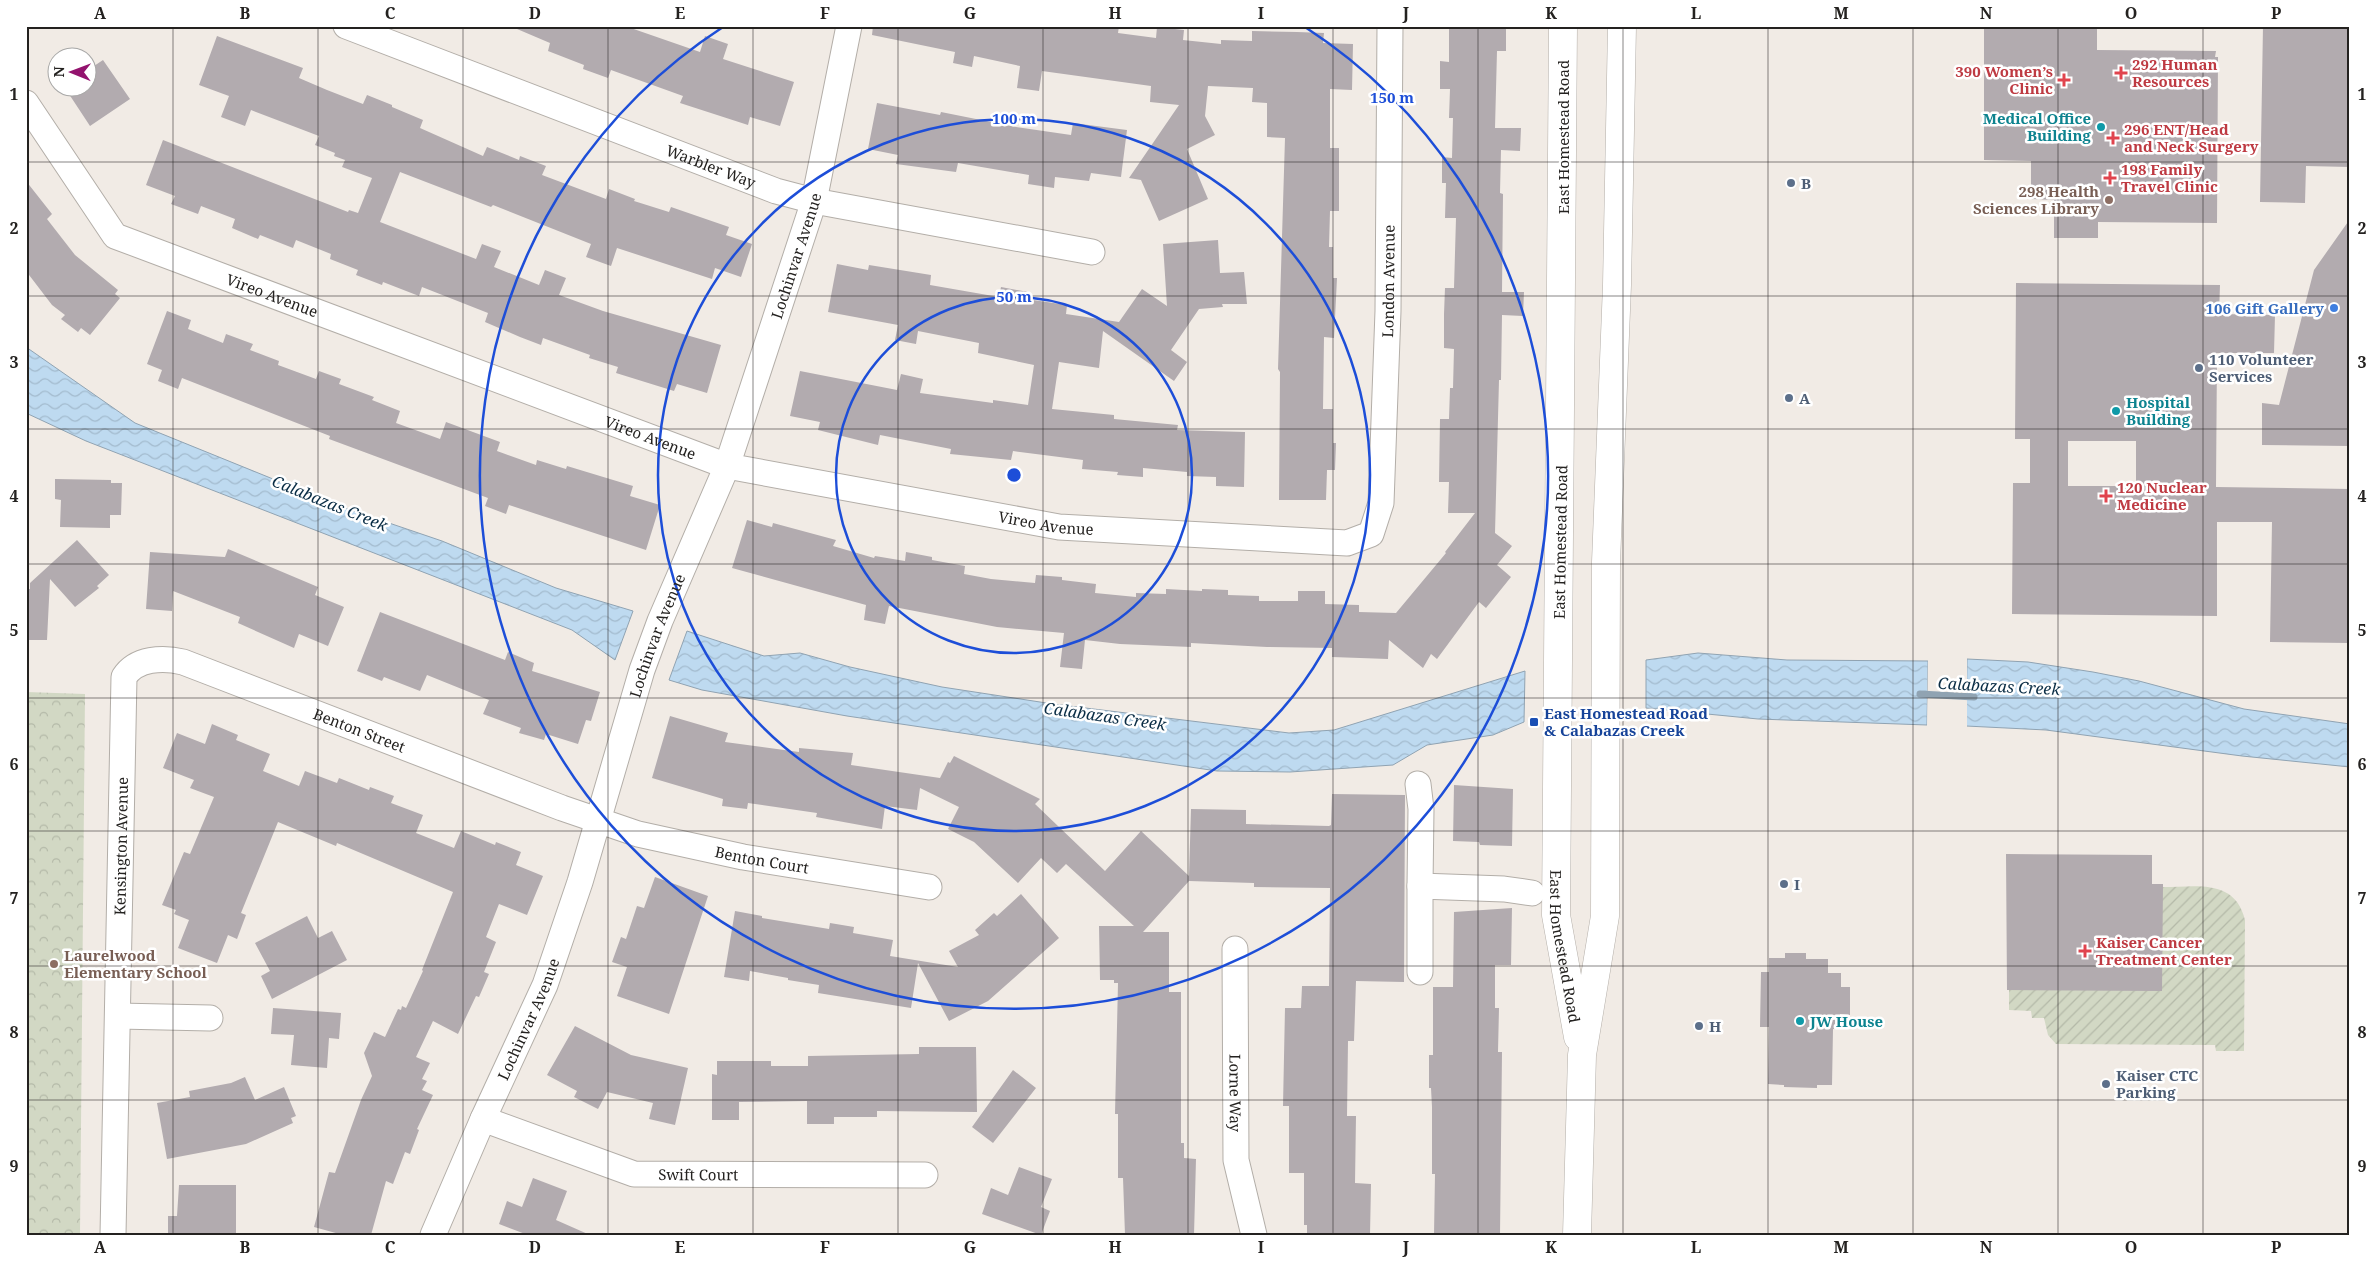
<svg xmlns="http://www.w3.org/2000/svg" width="2376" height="1261" font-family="'Noto Serif',serif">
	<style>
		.park { fill: url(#park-crowns) }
		.garden { fill: url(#garden-furrows) }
		.water { fill: url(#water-waves); stroke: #90a3b2 }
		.pier { fill: #f1ebe5 }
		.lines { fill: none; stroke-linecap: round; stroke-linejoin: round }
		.stream { stroke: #90a3b2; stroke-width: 7 }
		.building { fill: #b2abaf; fill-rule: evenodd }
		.minor-casing { stroke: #b3aea8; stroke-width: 27 }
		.major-casing { stroke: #b3aea8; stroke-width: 29 }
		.minor { stroke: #fff; stroke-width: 25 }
		.major { stroke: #fff; stroke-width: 28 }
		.grid { fill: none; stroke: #242220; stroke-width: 1; stroke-opacity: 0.55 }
		.ring { fill: none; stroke: #1d4ed8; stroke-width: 2.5 }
		.health-dot { fill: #e0444e; stroke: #fff; stroke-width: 2 }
		.culture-dot { fill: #0f9aa8; stroke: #fff; stroke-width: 2 }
		.service-dot { fill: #5c6f8a; stroke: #fff; stroke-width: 2 }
		.education-dot { fill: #8d6e63; stroke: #fff; stroke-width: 2 }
		.shop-dot { fill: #3f7fe0; stroke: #fff; stroke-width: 2 }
		.transit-dot { fill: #1a4fb4; stroke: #fff; stroke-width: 2 }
		.labels { text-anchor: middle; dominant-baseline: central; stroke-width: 5; stroke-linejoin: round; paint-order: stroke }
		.health-label { font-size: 15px; font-weight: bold; fill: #be3a42; stroke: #fff; text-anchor: start }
		.culture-label { font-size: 15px; font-weight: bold; fill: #0d838f; stroke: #fff; text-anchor: start }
		.street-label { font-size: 15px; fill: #242220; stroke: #fff }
		.service-label { font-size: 15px; font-weight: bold; fill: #4e5e75; stroke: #fff; text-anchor: start }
		.education-label { font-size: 15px; font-weight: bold; fill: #785e54; stroke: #fff; text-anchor: end }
		.shop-label { font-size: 15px; font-weight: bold; fill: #366cbe; stroke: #fff; text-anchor: end }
		.transit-label { font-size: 15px; font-weight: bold; fill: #164399; stroke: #fff; text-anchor: start }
		.water-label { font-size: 16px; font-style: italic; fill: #0a2d45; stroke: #fff }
		.centre { fill: #1d4ed8; stroke: #fff; stroke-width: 2.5 }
		.ring-label { font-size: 15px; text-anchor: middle; font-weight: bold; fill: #1d4ed8; stroke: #fff; stroke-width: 5; stroke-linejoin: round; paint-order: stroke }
		.neatline { fill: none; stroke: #242220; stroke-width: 2 }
		.grid-label { font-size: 16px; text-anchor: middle; font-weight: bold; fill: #242220 }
	</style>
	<defs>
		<pattern id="park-crowns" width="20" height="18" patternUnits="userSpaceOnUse" patternTransform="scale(1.25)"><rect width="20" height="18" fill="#d2d8c4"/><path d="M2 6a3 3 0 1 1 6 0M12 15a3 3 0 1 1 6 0" fill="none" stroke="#b4b9a8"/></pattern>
		<pattern id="garden-furrows" width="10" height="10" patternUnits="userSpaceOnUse" patternTransform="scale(1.25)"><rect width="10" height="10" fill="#d2d8c4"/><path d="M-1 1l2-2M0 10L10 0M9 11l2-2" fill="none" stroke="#b4b9a8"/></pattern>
		<pattern id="water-waves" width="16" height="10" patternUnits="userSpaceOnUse" patternTransform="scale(1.25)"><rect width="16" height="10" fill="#bedaf0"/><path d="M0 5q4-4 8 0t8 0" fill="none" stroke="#a3bbce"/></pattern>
	</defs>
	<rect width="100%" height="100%" fill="#f1ebe5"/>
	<!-- park -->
	<path class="park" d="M26 692 85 694 80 1235H26Z"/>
	<!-- garden -->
	<path class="garden" d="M2163 887C2196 887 2235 878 2245 920L2244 1051H2216L2215 1045 2056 1044 2048 1035 2044 1018H2032L2031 1011 2009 1010V990Z"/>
	<!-- water -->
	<path class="water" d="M26 347 135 423 342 507 442 541 556 588 633 611 615 660 572 630 86 441 26 413Z
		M687 631 764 656 800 653 850 667 942 687 1053 704 1289 733 1334 730 1525 671 1524 722 1493 735 1427 745 1393 765 1290 772 1217 771 847 716 702 690 669 680Z
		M1698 653 1787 660 1928 661 1927 725 1758 719 1646 708V660Z
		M1967 659 2028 662 2093 672 2139 681 2244 709 2350 724V767L2242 756 2046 730 1966 726Z"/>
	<!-- pier -->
	<path class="pier" d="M1965 657H1967V728L1964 726Z
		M1928 658 1931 661 1930 725 1927 727Z"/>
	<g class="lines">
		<!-- stream -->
		<path class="stream" d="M1920 694 1974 697"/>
	</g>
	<!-- building -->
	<path class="building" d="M510 26H625L700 52 705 36 728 44 723 59 794 82 780 126 750 117 748 125 680 103 683 96 611 70 608 78 583 69 584 65 548 51 550 43Z
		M873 26H1119L1118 33 1156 38 1157 27 1184 30 1183 40 1221 44V40L1252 41V31L1297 32 1324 33 1323 43 1353 44 1352 90 1330 89V148H1339V211H1330L1329 247H1333V278H1337L1334 338 1324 337 1323 409H1333V443H1336L1335 470H1327L1326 500H1279L1280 372 1278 369 1285 138 1267 137V103L1252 102 1253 88 1208 86 1205 116 1215 135 1187 149 1208 199 1159 221 1141 180 1129 178 1179 105 1150 102 1151 86 1042 71 1039 91 1017 88 1020 66 974 56 972 67 953 63 955 52 872 35Z
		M1449 26H1506V51H1497L1495 128H1521L1520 151 1501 150 1500 193 1503 194 1502 292H1524L1523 316 1502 315 1501 380H1499L1495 533 1512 546 1497 565 1511 577 1486 608 1479 602 1437 659 1431 654 1423 668 1389 640 1388 659 1332 657V648L1267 647 1191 643V647L1120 644 1085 640 1082 669 1060 667 1064 633 997 627 889 606 885 624 864 620 866 605 732 568 747 520 772 527 773 523 836 540 833 546 874 558 875 556 905 561 906 552 932 557V560L965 566 964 574 991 579 1035 583 1036 575 1062 577V580L1096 584 1095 593 1136 597V593L1166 594V589L1202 591V589L1228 590V595L1259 596V601H1298V591H1325V604L1359 605V612L1396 613 1446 553 1445 552 1475 513H1448L1449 482H1439L1440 419H1449L1450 388H1453L1454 349 1444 348V314L1445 288H1454L1456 218H1445L1446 183H1442V157L1452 158 1453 118H1449L1450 89H1440V61L1449 62Z
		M1984 26H2097V50L2216 51 2215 57H2218L2217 223 2098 222V238H2054V200L2031 199V161L1984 160Z
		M2263 26H2350V167L2306 166 2305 203 2260 202Z
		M217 36 303 68 299 78 327 90 363 104 367 95 392 105V107L423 120 420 128 483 156 487 147 519 160 520 156 546 166 542 175 606 199 609 189 635 199 634 201 669 212 671 207 729 227 726 235 752 244 741 277 715 268 712 279 617 248 611 266 586 257 591 244 493 205 491 207 400 172 380 222 476 259 482 244 501 251 494 267 539 285 545 270 566 278 559 295 603 311 721 345 707 393 677 384 674 391 616 373 618 367 589 358 590 355 543 338 541 345 520 337 485 322 488 313 422 287 419 296 383 282 382 285 356 275 358 270 330 259 331 254 296 240 293 248 260 235 258 239 232 228 235 219 201 206 198 214 171 204 175 196 146 185 163 140 348 212 349 210 358 213 372 178 342 167 345 160 334 156 335 153 315 145 319 136 251 110 245 126 221 117 229 96 199 85Z
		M103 60 130 99 90 126 65 88H88V70Z
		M877 103 940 115 941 112 1016 127 1071 135 1073 123 1127 130 1121 177 1091 173 1089 181 1055 177 1054 188 1028 184 1029 175 958 163 956 172 896 164 898 155 868 149Z
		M26 181 52 214 47 219 75 255 118 290 115 294 120 298 90 335 81 328 78 332 61 319 65 315 52 305 26 271Z
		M2350 219V446L2262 445V403L2279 405 2314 270Z
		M1218 240 1220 273 1244 272 1247 304H1222L1223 307 1199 309 1171 350 1187 362 1174 381 1103 331 1099 368 1059 362 1052 409 1114 415V419L1178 425 1177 430 1245 432 1244 487 1216 486V477L1187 476V472L1143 468V477L1117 475 1118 472 1082 469 1083 460 1013 451 1011 460 950 454 951 449 880 435 878 445 818 430 820 422 790 416 800 371 897 390 901 374 923 379 920 393 993 403V400L1028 405 1034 365 978 353 979 343 918 331 916 344 895 340 898 325 828 312 837 264 868 270 869 265 931 275 930 285 999 297 1001 287 1028 292 1026 299 1067 305 1066 314 1119 322 1142 289 1167 306 1163 244Z
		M2016 283 2220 285 2219 314 2275 315 2274 353H2217L2216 487 2350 489V643L2270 642 2272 522H2217V616L2012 614 2013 483H2030V439H2015ZM2068 441H2136V486H2068Z
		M167 311 191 320 188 329 223 343 226 334 253 344 250 350 279 361 278 365 316 379 319 371 341 379 339 384 374 397 372 400 400 411 396 423 440 439 446 422 500 442 497 451 536 465 537 460 566 469 567 466 633 486 630 496 660 505 646 550 509 505 506 514 485 506 488 498 329 439 330 436 182 378 178 389 158 381 162 370 147 364Z
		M55 479 111 480V483H122L121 515H110V528L60 527 61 500 55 499Z
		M77 540 109 575 97 586 99 588 75 607 50 579 47 640H26V589H30V583Z
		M228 549 318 587 315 595 344 607 328 646 299 634 294 648 238 623 240 617 173 591 172 611 146 609 150 552 225 557Z
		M380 612 505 660 508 652 534 663 532 671 600 692 591 721 586 720 578 744 546 734 544 740 519 733 521 728 483 714 489 700 427 675 420 691 384 677 382 681 357 671Z
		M670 716 728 733 725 742 799 752V748L853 753 851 765 940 778 948 762 950 763 954 756 1040 799 1035 804 1105 871 1141 831 1189 876 1191 809 1246 810V824L1329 826 1331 825 1332 794 1405 795 1404 982 1356 981 1354 1041H1348L1347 1116H1356L1355 1183 1371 1184 1370 1235H1307V1225H1304V1173H1289V1106H1283L1285 1008H1301L1302 986H1329L1330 888 1254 887V883L1189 881 1143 932H1169V992H1181V1143H1184V1158L1196 1159 1194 1235H1125L1123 1178H1118V1114H1115L1118 983H1114V980H1100L1099 926H1134L1066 864 1057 873 1041 858 1018 883 974 842 948 829 959 807 920 788 917 810 885 806 882 829 816 817 817 813 748 803 747 809 722 806 723 799 652 778Z
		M212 724 238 735 236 740 270 754 263 771 299 786 305 771 337 783 339 778 369 790 370 787 394 796 391 803 423 815 416 833 454 848 461 831 495 845 496 842 521 852 516 865 543 876 527 915 499 904 486 937 496 942 484 972 489 974 479 997 476 996 458 1034 433 1021 416 1057 430 1063 422 1079 427 1081 422 1090 433 1095 417 1129 419 1130 410 1154 405 1152 393 1184 386 1181 371 1235H343L314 1227 329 1172 335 1173 361 1100 372 1076 364 1053 374 1032 385 1037 398 1009 401 1010 402 1006 406 1008 423 971 422 970 453 892 337 843 336 846 278 822 241 913 246 915 237 939 228 935 217 963 178 948 189 920 174 914 176 910 162 905 184 852 190 854 214 797 190 788 194 780 163 768 177 733 205 744Z
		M1454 785 1513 789 1512 846 1480 845 1479 842 1453 841Z
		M2006 854 2152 855V884H2163L2162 991 2007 990Z
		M655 877 708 896 669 1014 617 996 627 967 612 962 621 937 626 939 637 906 644 908Z
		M1021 894 1059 938 988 1001 949 1021 918 963 911 1008 818 993 819 985 788 980V978L750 971 749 981 724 977 735 911 762 916V918L829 929 830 923 854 927 853 933 893 940 890 956 958 967 949 951 979 935 975 930 994 913 997 916Z
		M1512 908 1511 965H1495V1008H1499L1498 1052H1502L1500 1235H1434L1435 1174H1432V1107L1431 1088H1429V1055H1433V987H1453L1454 912Z
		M307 916 318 938 332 931 347 960 272 999 261 976 270 971 255 943Z
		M1785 953H1806V959H1828V973H1841V987H1850V1015L1840 1014V1029H1833L1832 1085H1817V1088L1784 1087V1085L1768 1084 1769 1027H1760L1761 972H1769V958H1785Z
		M273 1008 341 1013 339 1039 329 1038 327 1068 291 1065 294 1035 271 1034Z
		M575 1026 631 1055 688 1068 675 1125 649 1119 653 1103 607 1092 598 1109 574 1097 577 1091 547 1075Z
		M919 1047H976L977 1112 877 1111V1117H834V1124H807V1101L739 1102V1120H712V1074L717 1075V1061H771V1066H808V1056L919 1054Z
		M1013 1070 1036 1088 993 1143 972 1127Z
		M245 1077 255 1100 284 1087 296 1116 291 1118 293 1123 246 1144 167 1159 157 1103 190 1097 189 1091 231 1083Z
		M1019 1167 1052 1179 1041 1207 1050 1211 1041 1235 982 1214 991 1188 1008 1195Z
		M533 1178 567 1191 556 1220 590 1235H528L499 1224 507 1201 522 1207Z
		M179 1185H236V1235H168V1216H177Z"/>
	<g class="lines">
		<!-- minor casing -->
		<g class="minor-casing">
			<g id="minor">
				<path id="s1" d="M346 26 776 191 814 201 1092 252"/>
				<path id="s2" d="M26 103 115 236 727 466 1059 527 1347 543 1371 534 1381 503 1388 311 1390 26"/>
				<path d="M1418 784 1421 809 1420 886 1504 889 1532 893"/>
				<path id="s3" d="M1235 949 1236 1160 1254 1235"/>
				<path d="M1420 972V886"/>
				<path d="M118 1016 210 1018"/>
				<path id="s4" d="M483 1119 634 1174 925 1175"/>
				<path id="s5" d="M113 1235 124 677C136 658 163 657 183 662L562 808 638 834 743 857 929 887"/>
				<path id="s6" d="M433 1235 483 1119 545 985 580 882 642 670 660 621 727 466 814 201 849 26"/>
			</g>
		</g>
		<!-- major casing -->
		<g class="major-casing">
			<g id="major">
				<path id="s7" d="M1563 26 1556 915 1578 1037"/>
				<path d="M1577 1235 1582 1055 1605 916 1606 562 1617 285 1622 26"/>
			</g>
		</g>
		<!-- minor -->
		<use href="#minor" class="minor"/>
		<!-- major -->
		<use href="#major" class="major"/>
	</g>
	<!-- grid -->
	<path class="grid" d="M173 26V1235M318 26V1235M463 26V1235M608 26V1235M753 26V1235M898 26V1235M1043 26V1235M1188 26V1235M1333 26V1235M1478 26V1235M1623 26V1235M1768 26V1235M1913 26V1235M2058 26V1235M2203 26V1235M26 162H2350M26 296H2350M26 429H2350M26 564H2350M26 698H2350M26 831H2350M26 966H2350M26 1100H2350"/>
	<!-- distance rings -->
	<g class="ring">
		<circle cx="1014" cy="475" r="178"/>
		<circle cx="1014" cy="475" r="356"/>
		<path d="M1305 27A534 534 0 1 1 723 27"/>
	</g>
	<!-- markers -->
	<g class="health-dot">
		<path d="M2118.5 65.5h5v5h5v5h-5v5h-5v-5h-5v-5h5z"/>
		<path d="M2061.5 72.5h5v5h5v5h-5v5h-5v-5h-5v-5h5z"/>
		<path d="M2110.5 130.5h5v5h5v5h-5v5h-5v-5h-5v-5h5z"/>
		<path d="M2107.5 170.5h5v5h5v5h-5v5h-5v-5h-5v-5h5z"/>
		<path d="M2103.5 488.5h5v5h5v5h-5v5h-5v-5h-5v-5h5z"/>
		<path d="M2082.5 943.5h5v5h5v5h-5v5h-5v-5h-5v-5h5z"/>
	</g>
	<g class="culture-dot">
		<circle cx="2101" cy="127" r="5"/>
		<circle cx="2116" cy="411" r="5"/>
		<circle cx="1800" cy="1021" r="5"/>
	</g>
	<g class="service-dot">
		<circle cx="1791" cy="183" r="5"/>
		<circle cx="2199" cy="368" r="5"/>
		<circle cx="1789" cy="398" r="5"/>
		<circle cx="1784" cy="884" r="5"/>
		<circle cx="1699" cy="1026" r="5"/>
		<circle cx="2106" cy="1084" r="5"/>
	</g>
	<g class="education-dot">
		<circle cx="2109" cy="200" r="5"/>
		<circle cx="54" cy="964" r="5"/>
	</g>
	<circle class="shop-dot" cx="2334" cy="308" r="5"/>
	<rect class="transit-dot" x="1529" y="717" width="10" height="10" rx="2.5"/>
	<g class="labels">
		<!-- health labels -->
		<g class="health-label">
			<text x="2132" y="64">292 Human<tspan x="2132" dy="17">Resources</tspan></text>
			<text x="2053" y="71" text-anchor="end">390 Women’s<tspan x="2053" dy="17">Clinic</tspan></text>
			<text x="2124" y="129">296 ENT/Head<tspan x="2124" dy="17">and Neck Surgery</tspan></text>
			<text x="2121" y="169">198 Family<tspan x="2121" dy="17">Travel Clinic</tspan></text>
			<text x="2117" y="487">120 Nuclear<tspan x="2117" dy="17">Medicine</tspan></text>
			<text x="2096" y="942">Kaiser Cancer<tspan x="2096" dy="17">Treatment Center</tspan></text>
		</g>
		<!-- culture labels -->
		<g class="culture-label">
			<text x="2091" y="118" text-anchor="end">Medical Office<tspan x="2091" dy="17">Building</tspan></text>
			<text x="2126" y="402">Hospital<tspan x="2126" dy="17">Building</tspan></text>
			<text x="1810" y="1021">JW House</text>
		</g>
		<!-- street labels -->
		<g class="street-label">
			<text transform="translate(1563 137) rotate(-90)">East Homestead Road</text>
			<text stroke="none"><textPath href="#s1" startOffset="391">Warbler Way</textPath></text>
			<text stroke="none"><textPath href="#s6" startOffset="1046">Lochinvar Avenue</textPath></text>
			<text stroke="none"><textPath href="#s2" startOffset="1720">London Avenue</textPath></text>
			<text stroke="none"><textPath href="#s2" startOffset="328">Vireo Avenue</textPath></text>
			<text stroke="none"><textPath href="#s2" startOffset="732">Vireo Avenue</textPath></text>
			<text stroke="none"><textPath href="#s2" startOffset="1138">Vireo Avenue</textPath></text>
			<text transform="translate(1560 542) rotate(-89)">East Homestead Road</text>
			<text stroke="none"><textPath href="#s6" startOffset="641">Lochinvar Avenue</textPath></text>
			<text stroke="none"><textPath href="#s5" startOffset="812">Benton Street</textPath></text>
			<text stroke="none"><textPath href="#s5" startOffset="389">Kensington Avenue</textPath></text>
			<text stroke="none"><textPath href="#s5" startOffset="1236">Benton Court</textPath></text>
			<text stroke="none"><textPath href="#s7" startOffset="921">East Homestead Road</textPath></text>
			<text stroke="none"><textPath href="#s6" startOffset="236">Lochinvar Avenue</textPath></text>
			<text stroke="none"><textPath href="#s3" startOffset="144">Lorne Way</textPath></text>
			<text stroke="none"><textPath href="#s4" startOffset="225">Swift Court</textPath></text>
		</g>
		<!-- service labels -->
		<g class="service-label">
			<text x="1801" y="183">B</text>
			<text x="2209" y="359">110 Volunteer<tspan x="2209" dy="17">Services</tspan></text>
			<text x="1799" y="398">A</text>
			<text x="1794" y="884">I</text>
			<text x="1709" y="1026">H</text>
			<text x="2116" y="1075">Kaiser CTC<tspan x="2116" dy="17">Parking</tspan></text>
		</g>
		<!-- education labels -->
		<g class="education-label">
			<text x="2099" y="191">298 Health<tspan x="2099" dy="17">Sciences Library</tspan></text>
			<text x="64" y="955" text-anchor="start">Laurelwood<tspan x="64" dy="17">Elementary School</tspan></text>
		</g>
		<!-- shop labels -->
		<g class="shop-label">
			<text x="2324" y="308">106 Gift Gallery</text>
		</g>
		<!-- transit labels -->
		<g class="transit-label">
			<text x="1544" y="713">East Homestead Road<tspan x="1544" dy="17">&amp; Calabazas Creek</tspan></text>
		</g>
		<!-- water labels -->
		<g class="water-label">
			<text transform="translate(330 503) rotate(22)">Calabazas Creek</text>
			<text transform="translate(1999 686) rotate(3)">Calabazas Creek</text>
			<text transform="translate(1105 716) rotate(8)">Calabazas Creek</text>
		</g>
	</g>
	<circle cx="1014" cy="475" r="8" class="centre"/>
	<g class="ring-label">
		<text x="1392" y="103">150 m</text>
		<text x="1014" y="124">100 m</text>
		<text x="1014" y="302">50 m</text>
	</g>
	<!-- border -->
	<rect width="2376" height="1261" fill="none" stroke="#ffffff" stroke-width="55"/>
	<!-- north arrow -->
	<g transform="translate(72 72) rotate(271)"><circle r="24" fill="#ffffff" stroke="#a7a7a6"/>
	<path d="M0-4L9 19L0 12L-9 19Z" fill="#93136e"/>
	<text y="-8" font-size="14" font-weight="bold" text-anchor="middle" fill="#242220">N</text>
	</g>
	<rect x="28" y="28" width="2320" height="1206" class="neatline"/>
	<g class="grid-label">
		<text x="100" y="19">A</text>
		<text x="245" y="19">B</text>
		<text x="390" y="19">C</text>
		<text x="535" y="19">D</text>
		<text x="680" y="19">E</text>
		<text x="825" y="19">F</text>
		<text x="970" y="19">G</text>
		<text x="1115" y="19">H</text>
		<text x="1261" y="19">I</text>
		<text x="1406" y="19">J</text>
		<text x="1551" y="19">K</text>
		<text x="1696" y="19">L</text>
		<text x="1841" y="19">M</text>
		<text x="1986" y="19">N</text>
		<text x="2131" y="19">O</text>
		<text x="2276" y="19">P</text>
		<text x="14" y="100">1</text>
		<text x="2362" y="100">1</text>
		<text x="14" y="234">2</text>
		<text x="2362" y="234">2</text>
		<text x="14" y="368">3</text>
		<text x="2362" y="368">3</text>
		<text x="14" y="502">4</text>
		<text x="2362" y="502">4</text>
		<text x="14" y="636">5</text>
		<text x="2362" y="636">5</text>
		<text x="14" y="770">6</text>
		<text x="2362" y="770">6</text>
		<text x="14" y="904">7</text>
		<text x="2362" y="904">7</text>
		<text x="14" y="1038">8</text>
		<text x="2362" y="1038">8</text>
		<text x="14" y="1172">9</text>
		<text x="2362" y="1172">9</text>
		<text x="100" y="1253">A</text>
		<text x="245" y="1253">B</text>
		<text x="390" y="1253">C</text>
		<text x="535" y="1253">D</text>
		<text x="680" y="1253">E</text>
		<text x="825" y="1253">F</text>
		<text x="970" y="1253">G</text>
		<text x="1115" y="1253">H</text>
		<text x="1261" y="1253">I</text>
		<text x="1406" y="1253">J</text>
		<text x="1551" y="1253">K</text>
		<text x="1696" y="1253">L</text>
		<text x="1841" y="1253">M</text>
		<text x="1986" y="1253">N</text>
		<text x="2131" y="1253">O</text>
		<text x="2276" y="1253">P</text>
	</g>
</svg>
